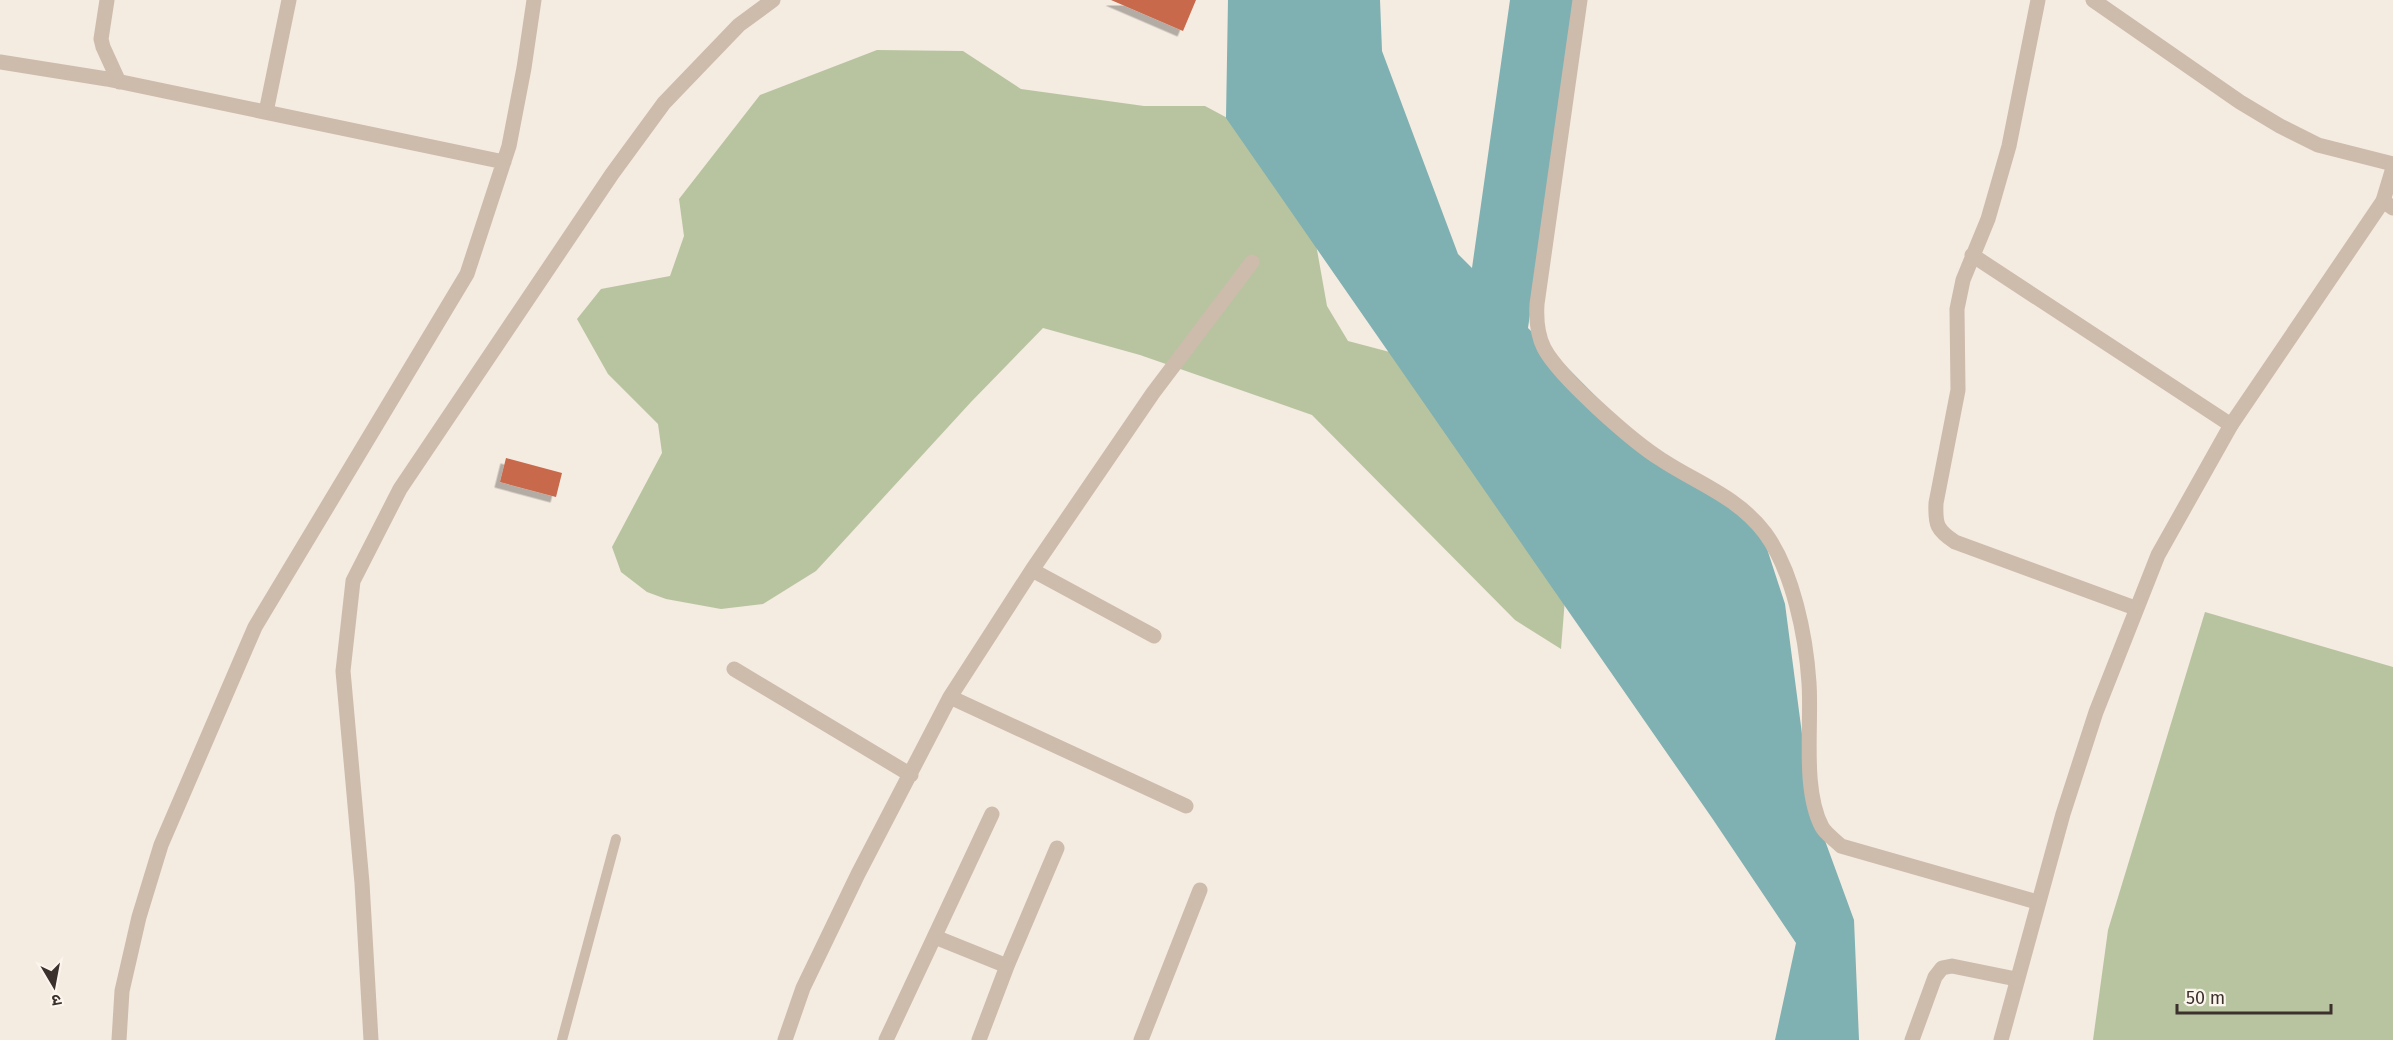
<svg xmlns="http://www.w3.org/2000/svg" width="2393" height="1040" font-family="'Fira Sans','Noto Sans Devanagari',sans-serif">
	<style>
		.green { fill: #b8c4a0 }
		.water { fill: #7fb0b2 }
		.building { fill: #c8694b; filter: url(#shadow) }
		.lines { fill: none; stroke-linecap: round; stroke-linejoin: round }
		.service { stroke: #cdbbac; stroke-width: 10 }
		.minor { stroke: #cdbbac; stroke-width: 15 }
		.tertiary { stroke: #cdbbac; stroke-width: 15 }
	</style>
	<defs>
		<filter id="shadow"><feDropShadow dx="-5.5" dy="5.5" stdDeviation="0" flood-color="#0004"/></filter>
	</defs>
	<rect width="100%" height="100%" fill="#f4ebe1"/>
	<!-- green -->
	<path class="green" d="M877 50 963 51 1021 89 1144 106H1205L1261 136 1311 216 1327 306 1348 341 1420 360 1566 586 1561 649 1515 620 1312 415 1140 355 1043 328 971 402 816 571 763 604 721 609 666 599 647 592 621 572 612 547 662 453 658 424 608 374 577 319 601 289 670 276 684 236 679 199 760 95Z
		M2205 612 2393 667V1040H2093L2108 930Z"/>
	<!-- water -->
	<path class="water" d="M1228 0H1380L1382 51 1458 254 1472 268 1510 0H1575L1528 328 1643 444 1757 518 1785 604 1802 734 1816 816 1854 920 1859 1040H1775L1796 943 1712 818 1226 118Z"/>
	<!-- building -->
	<path class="building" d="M1111 0H1196L1183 31Z
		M506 458 562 473 556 497 500 482Z"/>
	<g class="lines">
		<!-- service -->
		<path class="service" d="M562 1040 616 839"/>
		<!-- minor -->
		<path class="minor" d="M107 0 101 39 103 47 119 82
			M1580 0 1537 304C1536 320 1537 334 1544 348 1559 377 1633 442 1662 460 1697 483 1738 497 1765 533 1793 571 1806 636 1809 683 1812 725 1802 789 1822 827 1826 834 1835 840 1841 846L2037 902
			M2038 0 2009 146 1988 219 1963 280 1957 309 1958 390 1936 503C1935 525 1937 530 1955 542L2135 608
			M2093 0 2240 102 2280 126 2318 145 2393 164
			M0 62 107 79 504 162
			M266 112 289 0
			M2383 201 2393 208
			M1972 255 2231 425
			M1032 570 1154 636
			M734 669 911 775
			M950 697 1186 806
			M935 937 1007 966
			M119 1040 122 991 139 917 161 845 255 627 467 274 509 146 524 68 534 0
			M785 1040 803 988 858 874 950 697 1032 570 1153 393 1252 262
			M886 1040 992 814
			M979 1040 1007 966 1057 848
			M1141 1040 1200 890
			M1912 1040 1935 977 1942 968 1952 966 2016 979"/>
		<!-- tertiary -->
		<path class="tertiary" d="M371 1040 362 883 343 671 353 581 400 489 612 174 664 103 739 25 773 0
			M2001 1040 2063 814 2096 712 2158 555 2231 425 2383 201 2393 168"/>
	</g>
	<!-- north arrow -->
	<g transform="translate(54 986) rotate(170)" stroke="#fbf5ee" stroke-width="4.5" paint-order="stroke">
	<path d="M0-4.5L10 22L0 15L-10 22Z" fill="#3b302b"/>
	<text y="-9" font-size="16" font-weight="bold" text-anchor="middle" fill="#3b302b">उ</text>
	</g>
	<!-- scale -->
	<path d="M2177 1004v9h154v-9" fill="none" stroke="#3b302b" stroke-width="3"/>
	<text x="2186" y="1004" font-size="18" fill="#3b302b" stroke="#fbf5ee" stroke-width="4.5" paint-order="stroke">50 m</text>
</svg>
